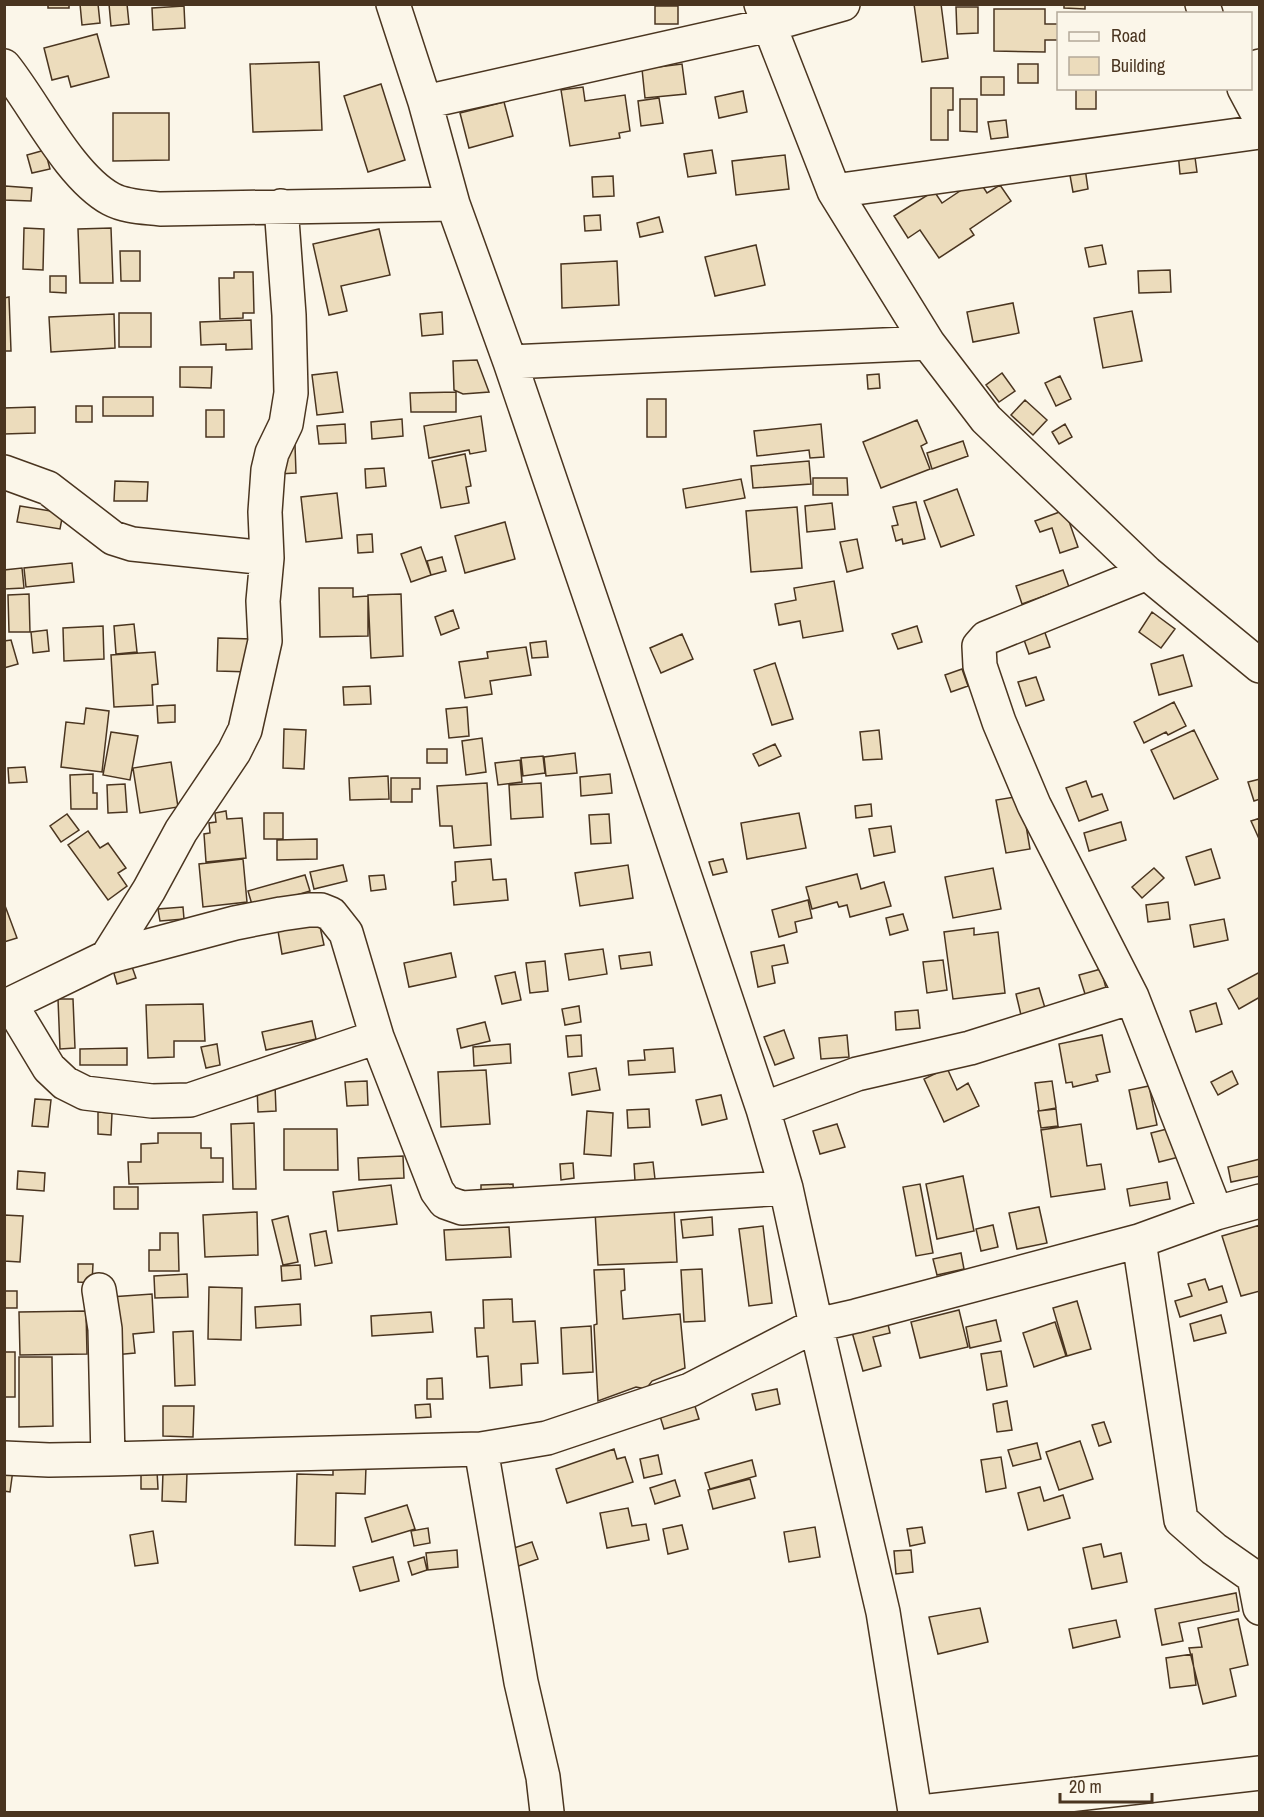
<svg xmlns="http://www.w3.org/2000/svg" width="1264" height="1817" font-family="'Archivo Narrow',sans-serif">
	<style>
		.building { fill: #ecdcbc; stroke: #4a3520; stroke-width: 1.5 }
		.lines { fill: none; stroke-linecap: round; stroke-linejoin: round }
		.minor-casing { stroke: #4a3520; stroke-width: 36 }
		.minor { stroke: #fbf6e9; stroke-width: 33 }
	</style>
	<rect width="100%" height="100%" fill="#fbf6e9"/>
	<!-- building -->
	<path class="building" d="M48 4H69V8H48Z
		M80 4H98L100 23 82 25Z
		M109 4H127L129 24 111 26Z
		M914 4H941L948 58 922 62Z
		M1064 4H1085V9L1064 8Z
		M184 6 185 28 153 30 152 8Z
		M655 6H678V24H655Z
		M956 7H978V33L957 34Z
		M994 9H1045V24H1058V40H1045V52L994 51Z
		M97 34 109 77 71 87 68 76 52 80 44 48Z
		M319 62 322 130 253 132 250 64Z
		M682 64 686 94 645 98 642 69Z
		M1018 64H1038V83H1018Z
		M981 77H1004V95H981Z
		M381 84 405 160 368 172 344 96Z
		M583 87 585 101 625 95 630 131 619 133 620 138 570 146 561 90Z
		M931 88H953V110H948V140H931Z
		M1076 88H1096V109H1076Z
		M743 91 747 112 719 118 715 97Z
		M659 98 663 123 641 126 638 101Z
		M960 99H977V132L960 131Z
		M504 102 513 136 469 148 460 113Z
		M113 113H169V160L113 161Z
		M1006 120 1008 137 991 139 988 122Z
		M45 150 50 169 32 173 27 155Z
		M712 150 716 173 688 177 684 154Z
		M1194 150 1197 172 1180 174 1178 152Z
		M785 155 789 189 736 195 732 161Z
		M1085 168 1088 189 1073 192 1069 170Z
		M613 176 614 196 593 197 592 177Z
		M978 179 987 193 1000 185 1011 201 970 229 974 235 939 258 920 230 908 238 894 216 934 191 942 203Z
		M5 186 32 188 31 201 4 200Z
		M600 215 601 230 585 231 584 216Z
		M659 217 663 232 640 237 637 223Z
		M24 228 44 229 43 270 23 269Z
		M111 228 113 283H80L78 229Z
		M379 229 390 275 341 286 347 311 329 315 313 244Z
		M756 245 765 285 715 296 705 257Z
		M1102 245 1106 264 1089 267 1085 248Z
		M120 251H140V281H121Z
		M617 261 619 305 562 308 561 264Z
		M1170 270 1171 292 1139 293 1138 271Z
		M234 272H253L254 313H243V318L220 319 219 278H234Z
		M50 276H66V293L50 292Z
		M9 297 11 351H4V298Z
		M1013 303 1019 333 973 342 967 312Z
		M1132 311 1142 361 1103 368 1094 318Z
		M442 312 443 334 422 336 420 314Z
		M119 313H151V347H119Z
		M114 314 115 348 51 352 49 317Z
		M251 320 252 349 226 350V344L201 345 200 322Z
		M477 360 489 392 463 394 454 390 453 361Z
		M180 367H212L211 388 180 387Z
		M337 372 343 412 317 415 312 375Z
		M1002 373 1015 391 999 402 986 385Z
		M879 374 880 388 868 389 867 375Z
		M1060 376 1071 399 1056 406 1045 383Z
		M456 392V412H411L410 393Z
		M103 397H153V416H103Z
		M647 399H666V437H647Z
		M1025 400 1047 420 1033 435 1011 415Z
		M76 406H92V422H76Z
		M35 407V433L4 434V408Z
		M206 410H224V437H206Z
		M481 416 486 451 470 454 469 450 429 458 424 426Z
		M402 419 403 436 372 439 371 422Z
		M917 420 927 443 921 446 930 469 881 488 863 442Z
		M345 424 346 443 319 444 317 426Z
		M821 424 824 457 810 458 809 450 757 456 754 431Z
		M1065 424 1072 437 1059 444 1052 432Z
		M963 441 968 456 932 469 927 453Z
		M295 445 296 473 278 474 277 446Z
		M465 454 471 486 466 487 469 503 441 508 432 461Z
		M809 461 811 484 753 488 751 466Z
		M384 468 386 486 366 488 365 469Z
		M813 478H847L848 495H813Z
		M741 479 745 498 686 508 683 489Z
		M115 481 148 482 147 501H114Z
		M957 489 974 535 941 547 924 501Z
		M337 493 342 538 306 542 301 497Z
		M916 502 925 539 903 544 902 539 896 541 892 526 898 525 893 507Z
		M832 503 835 529 807 532 805 506Z
		M20 506 63 513 60 529 17 522Z
		M797 507 802 568 751 572 746 511Z
		M1065 510 1078 547 1060 553 1052 528 1040 532 1035 521Z
		M505 522 515 559 465 573 455 536Z
		M372 534 373 552 358 553 357 535Z
		M857 539 863 568 847 572 840 542Z
		M421 547 431 575 411 582 401 554Z
		M442 557 446 571 431 575 427 561Z
		M72 563 74 582 26 587 24 568Z
		M22 568 24 588 4 589V570Z
		M1063 570 1069 587 1022 604 1016 586Z
		M834 581 843 631 803 638 800 621 779 625 775 604 796 600 794 588Z
		M319 588H353V597L368 596V636L320 637Z
		M29 594 30 632H9L8 595Z
		M401 594 403 656 371 658 368 595Z
		M453 610 459 628 441 635 435 617Z
		M1152 612 1175 629 1161 648 1139 632Z
		M134 624 137 652 116 654 114 626Z
		M103 626 104 659 64 661 63 628Z
		M917 626 922 642 898 649 892 634Z
		M47 630 49 651 33 653 31 632Z
		M1044 630 1050 647 1029 654 1023 637Z
		M682 634 693 659 661 673 650 648Z
		M218 638 252 639 251 672 217 671Z
		M11 640 18 664 4 668V641Z
		M546 641 548 657 532 658 530 643Z
		M526 647 531 675 490 681 492 694 465 698 459 662 488 658 487 652Z
		M155 652 158 684 152 685 153 705 114 707 111 655Z
		M1183 655 1192 686 1159 695 1151 664Z
		M775 663 793 719 772 725 754 670Z
		M962 669 968 686 951 692 945 675Z
		M1036 677 1044 700 1026 706 1018 682Z
		M370 686 371 704 344 705 343 687Z
		M1174 702 1186 726 1168 735 1166 732 1144 743 1134 722Z
		M175 705V722L158 723 157 706Z
		M467 707 469 736 449 738 446 709Z
		M86 708 109 711 102 772 61 767 66 722 84 724Z
		M284 729 306 730 304 769 283 768Z
		M879 730 882 759 863 760 860 732Z
		M1194 730 1218 779 1174 799 1151 750Z
		M111 732 138 736 130 780 103 775Z
		M482 738 486 772 466 775 462 741Z
		M775 744 781 756 759 766 753 754Z
		M427 749H447V763H427Z
		M575 753 577 773 546 776 544 757Z
		M543 756 545 773 523 776 521 758Z
		M520 760 522 782 498 785 495 763Z
		M171 762 178 807 140 813 133 768Z
		M25 767 27 782 9 783 8 768Z
		M93 774V793H97V809H71L70 775Z
		M610 774 612 793 581 796 580 777Z
		M388 776 389 799 350 800 349 778Z
		M391 778H420V789H412V802H391Z
		M1260 779V799L1254 801 1248 782Z
		M1086 781 1092 797 1102 794 1108 810 1079 821 1066 788Z
		M487 783 491 845 454 848 452 826H440L437 786Z
		M541 783 543 817 511 819 509 785Z
		M125 784 127 812 108 813 107 785Z
		M1021 796 1030 849 1006 853 996 800Z
		M871 804 872 816 856 818 855 806Z
		M226 811 227 819 242 818 246 858 206 862 204 834 210 833 209 823 216 822 215 813Z
		M264 813H283V839H264Z
		M799 813 806 848 747 859 741 823Z
		M67 814 79 830 61 842 50 826Z
		M609 814 611 843 591 844 589 815Z
		M1260 818V841L1251 821Z
		M1121 822 1126 840 1089 851 1084 833Z
		M891 826 895 852 874 856 869 829Z
		M88 831 100 848 108 843 126 868 118 873 127 886 108 900 68 845Z
		M317 839V859L277 860V840Z
		M1211 849 1220 878 1195 885 1186 857Z
		M243 859 247 902 203 907 199 864Z
		M491 859 493 880 506 879 508 900 454 905 452 882 456 881 455 862Z
		M723 859 727 872 713 875 709 862Z
		M343 865 347 881 314 889 310 872Z
		M628 865 633 898 580 906 575 873Z
		M993 868 1001 909 953 918 945 877Z
		M1154 868 1164 878 1142 898 1132 887Z
		M857 874 861 889 884 882 891 906 850 917 847 905 839 907 837 902 812 909 806 887Z
		M305 875 310 891 253 908 248 891Z
		M384 875 386 889 371 891 369 876Z
		M808 900 812 918 795 922 797 932 779 937 772 910Z
		M1168 902 1170 919 1148 922 1146 905Z
		M4 903 17 938 4 942Z
		M183 907 184 919 160 921 158 909Z
		M903 914 908 930 890 935 886 918Z
		M1224 919 1228 940 1194 947 1190 925Z
		M319 922 324 945 282 954 278 931Z
		M974 928V935L998 932 1005 993 953 999 944 932Z
		M784 945 788 963 772 966 775 983 758 987 751 952Z
		M603 949 607 974 569 980 565 954Z
		M650 952 652 965 621 969 619 956Z
		M451 953 456 977 409 987 404 963Z
		M943 960 947 990 927 993 923 962Z
		M545 961 548 991 530 993 526 963Z
		M131 964 136 978 117 984 113 970Z
		M1101 969 1107 992 1086 997 1079 975Z
		M515 972 521 1000 502 1004 495 976Z
		M1260 972V997L1239 1009 1228 989Z
		M1039 988 1045 1008 1021 1015 1016 994Z
		M58 999H73L75 1048 60 1049Z
		M1216 1003 1222 1024 1196 1032 1190 1011Z
		M203 1004 205 1041H174V1057L148 1058 146 1005Z
		M579 1006 581 1022 565 1025 562 1009Z
		M918 1010 920 1028 896 1030 895 1012Z
		M312 1021 316 1039 266 1050 262 1032Z
		M485 1022 490 1041 461 1048 457 1029Z
		M784 1030 794 1058 775 1065 764 1037Z
		M581 1035 582 1056 568 1057 566 1036Z
		M847 1035 849 1057 821 1059 819 1038Z
		M1102 1035 1110 1072 1096 1075 1098 1081 1073 1087 1072 1082 1066 1083 1059 1044Z
		M217 1044 220 1065 206 1068 201 1047Z
		M510 1044 511 1063 474 1066 473 1047Z
		M127 1048V1065H80V1049Z
		M673 1048 675 1072 629 1075 628 1061 645 1060 644 1050Z
		M596 1068 600 1090 572 1095 569 1073Z
		M947 1068 957 1090 968 1083 979 1106 944 1122 924 1079Z
		M486 1070 490 1124 441 1127 438 1072Z
		M1232 1071 1238 1084 1218 1095 1211 1082Z
		M367 1081 368 1105 347 1106 345 1082Z
		M1052 1081 1056 1108 1039 1111 1035 1083Z
		M275 1085 276 1111 258 1112 257 1086Z
		M1149 1086 1157 1125 1137 1129 1129 1090Z
		M721 1095 727 1119 702 1125 696 1100Z
		M35 1099 51 1100 48 1127 32 1126Z
		M649 1109 650 1127 628 1128 627 1110Z
		M1056 1109 1058 1126 1041 1128 1038 1111Z
		M587 1111 613 1113 611 1156 584 1154Z
		M98 1112 112 1113 111 1135 98 1134Z
		M254 1123 256 1189H233L231 1124Z
		M837 1124 845 1147 820 1154 813 1131Z
		M1081 1124 1087 1166 1101 1164 1105 1189 1051 1197 1041 1130Z
		M1171 1128 1179 1157 1159 1162 1151 1133Z
		M284 1129H337L338 1170H284Z
		M158 1133H201V1148H211V1158H223V1182L129 1184 128 1162H141V1144L158 1143Z
		M403 1156 404 1178 359 1180 358 1158Z
		M1260 1159V1176L1231 1182 1228 1167Z
		M653 1162 655 1179 635 1181 634 1164Z
		M573 1163 574 1178 561 1180 560 1164Z
		M18 1171 45 1173 44 1191 17 1189Z
		M963 1176 974 1231 937 1239 926 1184Z
		M1167 1182 1170 1199 1130 1206 1127 1189Z
		M513 1184 514 1200 481 1202V1185Z
		M920 1184 933 1253 916 1256 903 1187Z
		M391 1185 397 1224 338 1231 333 1192Z
		M114 1187H138V1209H114Z
		M674 1207 677 1262 598 1265 595 1211Z
		M1039 1207 1047 1243 1017 1249 1009 1213Z
		M257 1212 258 1255 205 1257 203 1215Z
		M4 1215 23 1216 20 1262 4 1261Z
		M288 1216 298 1262 283 1265 272 1220Z
		M712 1217 713 1235 683 1238 681 1220Z
		M993 1225 998 1247 981 1251 976 1229Z
		M1260 1225V1291L1241 1296 1222 1236Z
		M763 1226 772 1303 749 1306 739 1229Z
		M509 1227 511 1257 446 1260 444 1230Z
		M326 1231 332 1263 315 1266 310 1234Z
		M160 1233H178L179 1271H149V1250H160Z
		M961 1253 964 1269 937 1275 933 1259Z
		M78 1264H93L92 1283 78 1282Z
		M300 1265 301 1279 282 1281 281 1266Z
		M624 1269 625 1290 621 1291 623 1319 680 1314 685 1368 652 1381 646 1389 636 1387 598 1401 594 1325 597 1324 594 1270Z
		M702 1269 705 1321 684 1322 681 1270Z
		M187 1274 188 1297 155 1298 154 1276Z
		M1205 1279 1209 1290 1222 1286 1227 1302 1180 1317 1175 1301 1192 1296 1188 1284Z
		M209 1287 242 1288 241 1340 208 1339Z
		M4 1291H17V1308H4Z
		M152 1294 154 1332 133 1334 135 1353 114 1355 110 1297Z
		M512 1299 513 1322 535 1321 538 1363 521 1364 522 1385 490 1388 488 1356 477 1357 475 1328H484L483 1300Z
		M1077 1301 1091 1349 1067 1356 1053 1308Z
		M300 1304 301 1325 256 1328 255 1307Z
		M959 1310 968 1347 920 1358 911 1322Z
		M86 1311 87 1354 20 1355 19 1312Z
		M431 1312 433 1332 372 1336 371 1316Z
		M1221 1315 1226 1333 1194 1341 1190 1324Z
		M886 1316 890 1333 873 1337 881 1366 863 1371 850 1325Z
		M996 1320 1001 1341 970 1348 966 1327Z
		M1055 1322 1066 1356 1034 1367 1023 1333Z
		M591 1326 593 1372 563 1374 561 1328Z
		M193 1331 195 1385 175 1386 173 1332Z
		M1001 1351 1007 1386 987 1390 981 1354Z
		M4 1352H15V1397H4Z
		M19 1357H52L53 1426 19 1427Z
		M442 1378 443 1399H427V1379Z
		M777 1389 780 1404 756 1410 752 1394Z
		M1007 1401 1012 1430 997 1432 993 1404Z
		M694 1403 699 1419 664 1429 659 1413Z
		M430 1404 431 1417 416 1418 415 1405Z
		M163 1406H194L193 1437 163 1436Z
		M1104 1422 1111 1442 1099 1446 1092 1425Z
		M1080 1441 1093 1479 1059 1490 1046 1452Z
		M1037 1443 1041 1459 1013 1466 1008 1450Z
		M614 1449 617 1459 625 1457 633 1482 567 1503 556 1469Z
		M658 1455 662 1474 644 1478 640 1459Z
		M1001 1457 1006 1488 986 1492 981 1460Z
		M752 1460 756 1476 710 1489 705 1473Z
		M333 1466 366 1467 365 1494 336 1493 335 1546 295 1545 297 1474 333 1475Z
		M4 1469 13 1470 10 1492 4 1491Z
		M141 1471H157L158 1489H141Z
		M163 1472 187 1473 186 1502 162 1501Z
		M750 1479 755 1498 713 1509 708 1490Z
		M675 1480 680 1496 655 1504 650 1488Z
		M1040 1487 1044 1501 1063 1495 1070 1518 1028 1530 1018 1493Z
		M407 1505 415 1529 372 1542 365 1518Z
		M628 1508 632 1526 646 1524 649 1540 607 1548 600 1513Z
		M682 1525 688 1549 668 1554 663 1529Z
		M815 1527 820 1557 789 1562 784 1532Z
		M922 1527 925 1543 910 1546 907 1529Z
		M428 1528 430 1543 414 1546 411 1531Z
		M153 1531 158 1563 135 1566 130 1535Z
		M532 1542 538 1559 513 1568 508 1550Z
		M1101 1544 1104 1557 1121 1553 1127 1582 1092 1589 1083 1548Z
		M457 1550 458 1567 428 1570 426 1553Z
		M911 1550 913 1572 896 1574 894 1551Z
		M393 1557 399 1581 360 1591 353 1567Z
		M424 1557 427 1570 412 1575 408 1562Z
		M1236 1593 1239 1611 1179 1623 1183 1641 1162 1645 1155 1609Z
		M980 1608 988 1642 938 1654 929 1617Z
		M1238 1619 1248 1665 1230 1669 1236 1696 1203 1704 1189 1648 1202 1647 1198 1628Z
		M1116 1620 1120 1637 1073 1648 1069 1629Z
		M1192 1654 1196 1685 1170 1688 1166 1658Z"/>
	<g class="lines">
		<!-- minor casing -->
		<g class="minor-casing">
			<path id="minor" d="M393 4 425 102 453 204 510 362 645 758 763 1109 786 1188 816 1325 883 1612 915 1812
				M761 4 834 191 928 343 986 419 1147 573 1260 666
				M1202 4 1206 14
				M4 66C34 103 69 176 111 199 126 207 144 207 160 209L453 204
				M1250 69 1260 66
				M1244 88 1260 118
				M425 102 769 25 843 4
				M834 191 1260 132
				M510 362 928 343
				M4 472 48 488 113 538 132 544 267 558
				M1147 573 986 638 979 646 980 666 999 722 1034 805 1132 997 1216 1213
				M107 957 149 890 181 831 234 752 245 730 265 641 263 601 267 558 265 512 268 470 272 453 286 424 291 393 289 315 281 206
				M11 1005 49 1068 65 1083 85 1093 152 1101 190 1100 377 1037
				M4 1007 107 957 235 923 281 914 309 910H321L331 914 346 933 377 1037 437 1191 445 1202 462 1208 786 1188
				M763 1109 857 1074 970 1048 1132 997
				M1139 1241 1181 1520 1214 1549 1254 1577 1260 1608
				M99 1290 105 1329 108 1459
				M481 1449 521 1682 543 1777 547 1812
				M4 1458 49 1460 108 1459 481 1449 547 1438 690 1390 816 1325 856 1316 1139 1241 1216 1213 1260 1201
				M921 1812 1260 1773"/>
		</g>
		<!-- minor -->
		<use href="#minor" class="minor"/>
	</g>
	<!-- border -->
	<rect width="1264" height="1817" fill="none" stroke="#4a3520" stroke-width="12"/>
	<!-- legend -->
	<rect x="1057" y="12" width="195" height="78" fill="#fbf6e9" stroke="#b4a999" stroke-width="1.5"/>
	<rect x="1069" y="32" width="30" height="9" fill="#fbf6e9" stroke="#b4a999" stroke-width="1.5"/>
	<text x="1111" y="42" font-size="18" fill="#4a3520">Road</text>
	<rect x="1069" y="57" width="30" height="18" fill="#ecdcbc" stroke="#b4a999" stroke-width="1.5"/>
	<text x="1111" y="72" font-size="18" fill="#4a3520">Building</text>
	<!-- scale -->
	<path d="M1060 1793v9h92v-9" fill="none" stroke="#4a3520" stroke-width="3"/>
	<text x="1069" y="1793" font-size="18" fill="#4a3520" stroke="#fbf6e9" stroke-width="4.5" paint-order="stroke">20 m</text>
</svg>
